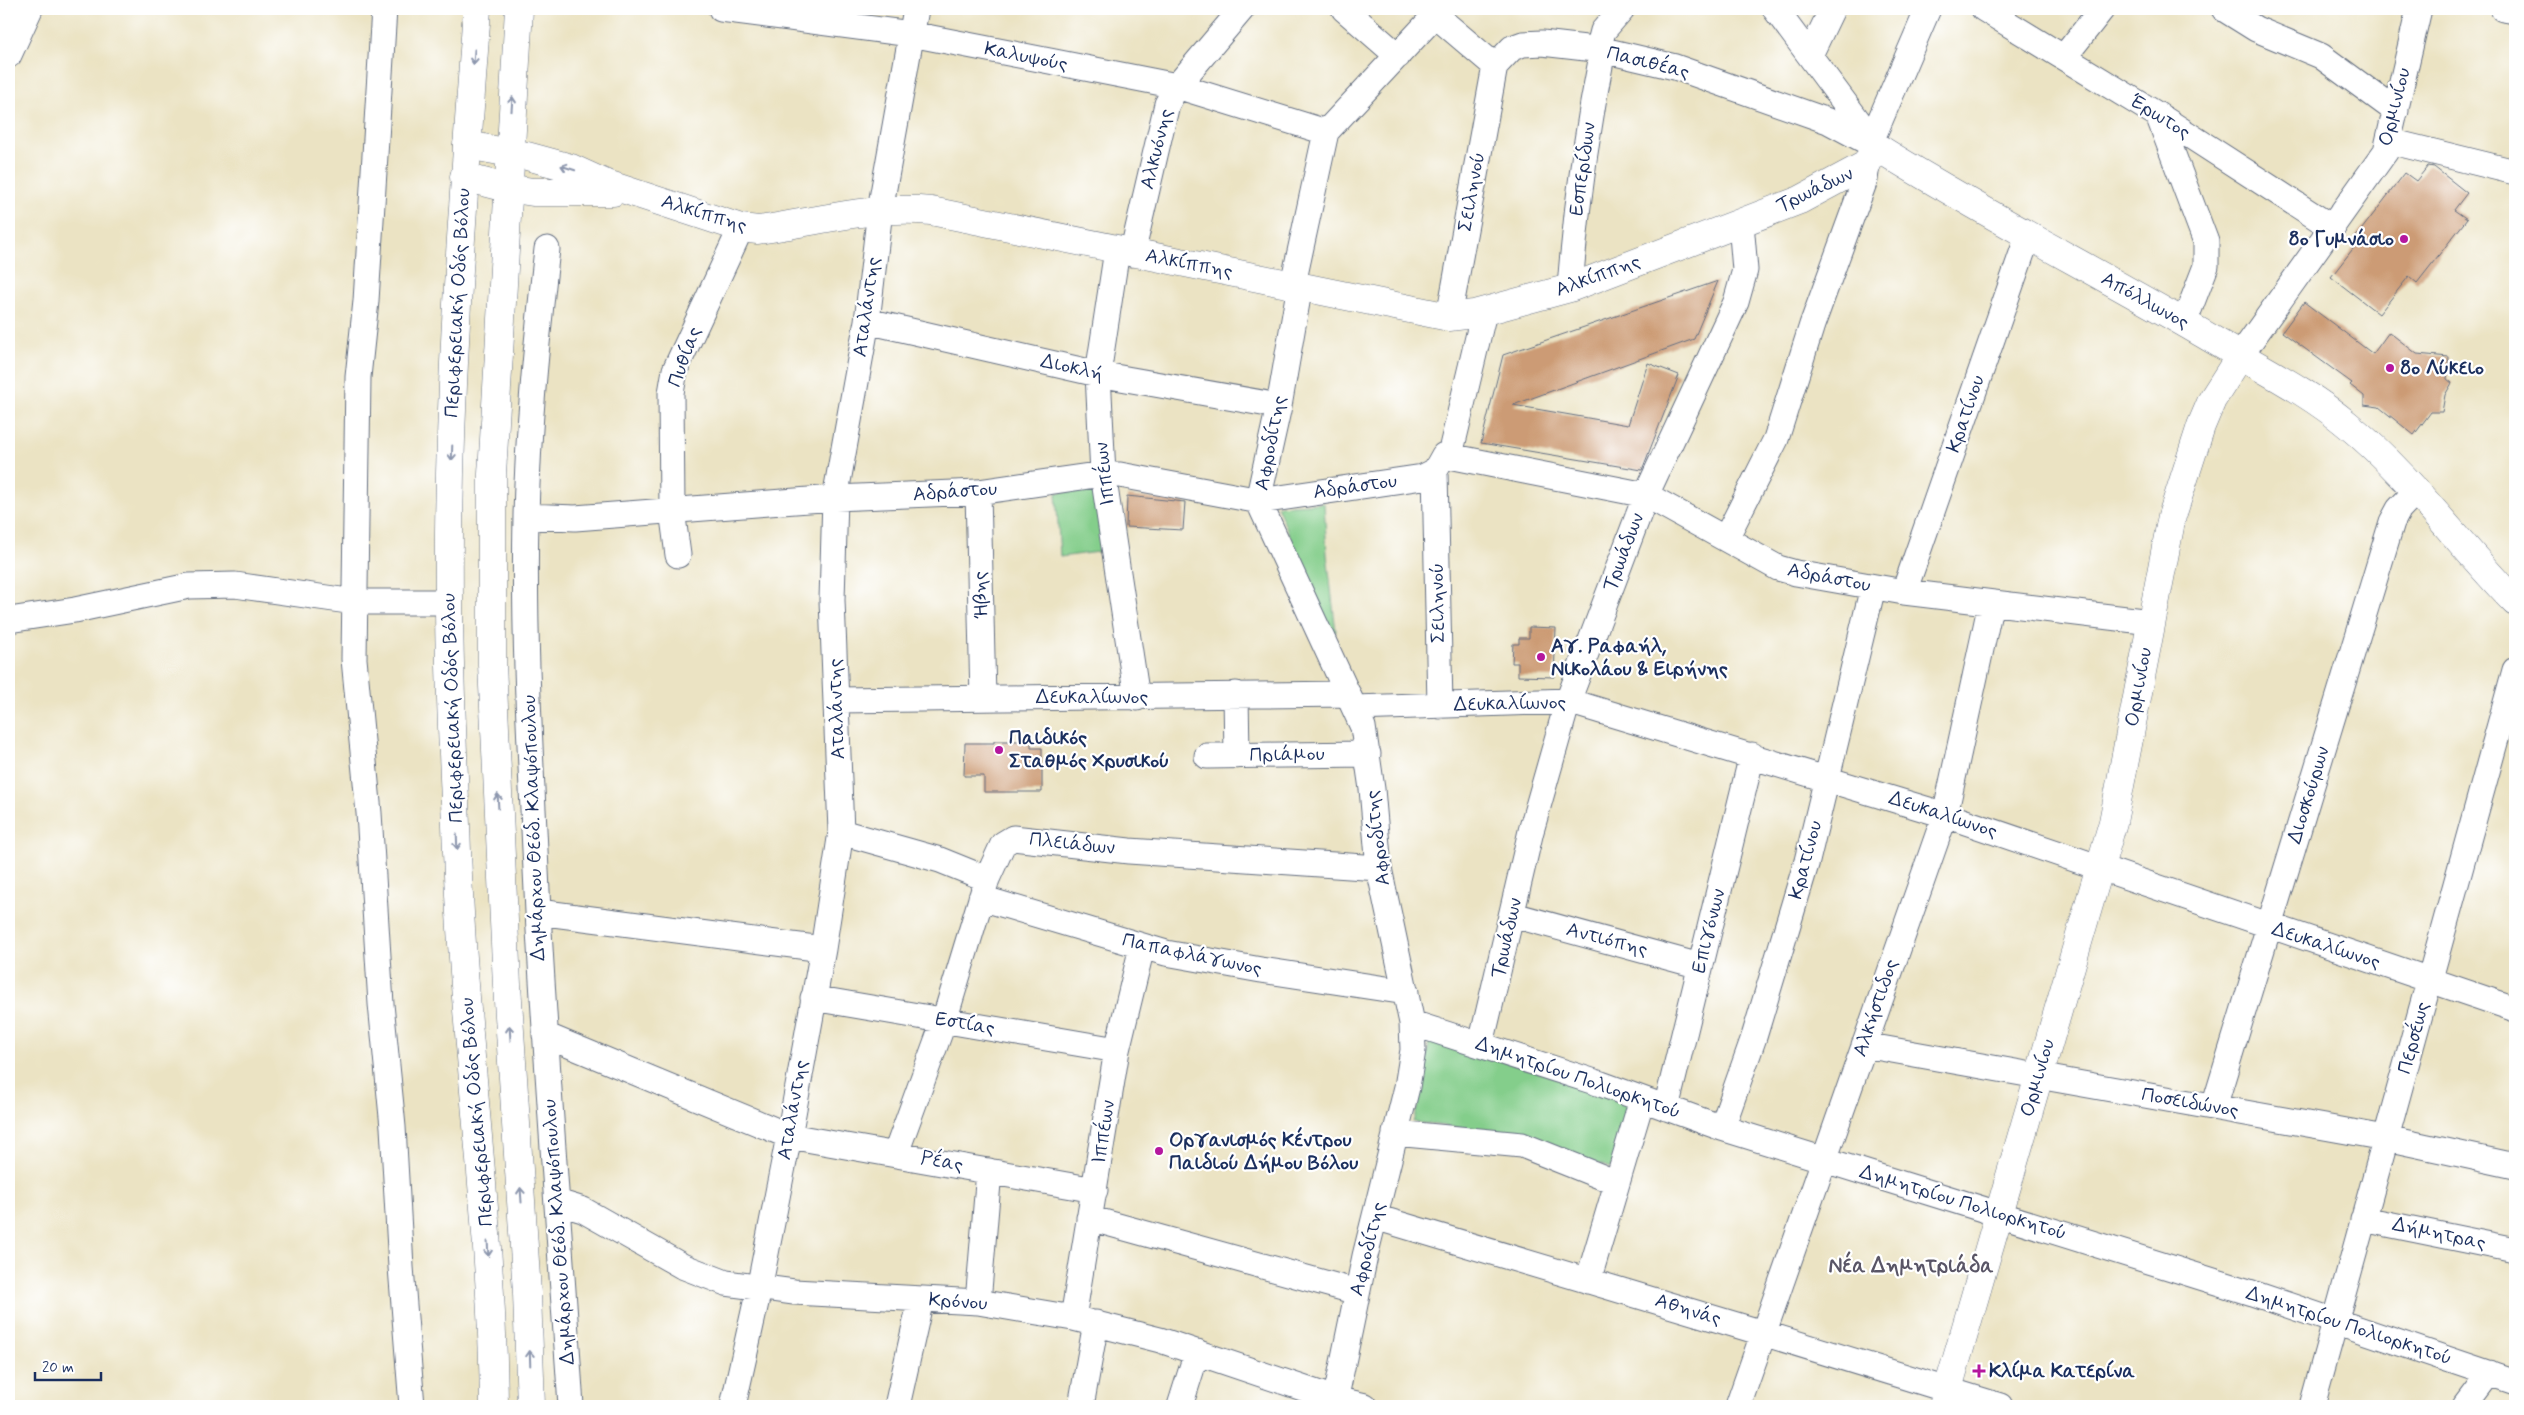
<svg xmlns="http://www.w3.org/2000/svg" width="2524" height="1415" font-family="Mynerve,sans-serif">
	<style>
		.green { fill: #84ce8b; stroke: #507e74 }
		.building { fill: #cc9b74 }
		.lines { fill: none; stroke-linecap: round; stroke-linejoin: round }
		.street-casing { stroke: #646e81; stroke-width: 27 }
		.secondary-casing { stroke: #646e81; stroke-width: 29 }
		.primary-casing { stroke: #646e81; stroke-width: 29 }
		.street { stroke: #fff; stroke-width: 25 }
		.secondary { stroke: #fff; stroke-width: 28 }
		.primary { stroke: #fff; stroke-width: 28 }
		.oneway { stroke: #8d97ae }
		.poi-dot { fill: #b5179e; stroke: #fff; stroke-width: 2 }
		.labels { text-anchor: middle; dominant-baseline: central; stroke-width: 4.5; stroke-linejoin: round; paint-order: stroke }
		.street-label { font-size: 20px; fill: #1b2f5e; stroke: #fff }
		.poi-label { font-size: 20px; font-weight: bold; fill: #1b2f5e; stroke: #fff; text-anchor: start }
		.neighbourhood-label { font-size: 21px; font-weight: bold; fill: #595566; stroke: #fff }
	</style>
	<rect width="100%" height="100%" fill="#fff"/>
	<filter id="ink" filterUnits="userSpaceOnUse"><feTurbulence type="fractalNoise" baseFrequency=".02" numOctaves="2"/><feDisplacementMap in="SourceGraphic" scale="10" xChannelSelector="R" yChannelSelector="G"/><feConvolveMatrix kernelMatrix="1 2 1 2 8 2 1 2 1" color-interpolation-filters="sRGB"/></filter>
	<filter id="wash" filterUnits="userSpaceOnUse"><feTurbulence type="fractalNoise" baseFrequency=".0096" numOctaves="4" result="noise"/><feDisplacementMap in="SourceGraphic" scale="20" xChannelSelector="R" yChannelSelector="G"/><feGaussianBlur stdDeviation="1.12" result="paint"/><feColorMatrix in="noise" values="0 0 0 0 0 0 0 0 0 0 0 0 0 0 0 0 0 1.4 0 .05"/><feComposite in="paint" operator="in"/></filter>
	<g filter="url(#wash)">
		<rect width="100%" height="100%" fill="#ebe3c3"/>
		<!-- green -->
		<path class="green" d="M1098 486 1106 551 1060 557 1056 493Z
			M1324 503 1327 554 1336 632H1331L1277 506Z
			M1430 1037 1631 1102 1611 1168 1515 1135 1413 1122 1420 1098Z"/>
		<g id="blocks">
			<!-- building -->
			<path class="building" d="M2428 166 2434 167 2467 193 2454 210 2467 219 2417 283 2409 276 2379 314 2331 277 2359 241 2355 238 2405 173 2416 181Z
				M1718 281 1694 339 1513 405 1628 425 1648 363 1679 375 1642 470 1481 443 1503 355Z
				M2304 302 2373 354 2389 332 2417 354 2449 357 2447 379 2452 383 2445 395 2442 412H2431L2414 435 2379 407 2364 405V396L2350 385 2352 383 2282 332Z
				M1127 496 1185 502 1183 530 1126 527Z
				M1529 627 1556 628 1554 677 1518 676V663H1512L1513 644H1519V638H1529Z
				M994 741H1031V748H1042V792H984V776H964L965 743H994Z"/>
		</g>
	</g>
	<g filter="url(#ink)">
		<use href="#blocks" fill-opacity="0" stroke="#646e81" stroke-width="1"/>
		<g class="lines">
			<!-- street casing -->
			<g class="street-casing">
				<path id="street" d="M384 9 366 301 358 377 354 659 369 813 381 1004 393 1127 401 1267 412 1406
					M721 9 911 34 1177 86 1326 132
					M1344 9 1398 56
					M1775 9 1873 141
					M1984 9 2158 115 2333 228
					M2224 9 2256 29 2321 56 2396 111
					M2503 9 2515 11
					M1435 15 1495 66 1512 48 1523 44 1542 43 1603 50 1675 67 1828 121 1875 146
					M1598 50 1603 31 1622 9
					M9 55 30 9
					M1810 55 1832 9
					M2064 57 2102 9
					M2158 115 2206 242V266L2184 323
					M1872 139 1928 9
					M2389 141 2515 172
					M547 249C537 338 528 426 526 516 523 648 532 780 538 912 547 1077 560 1242 571 1406
					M1117 250 1098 374 1103 474 1137 698
					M1132 254 1167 104 1177 86 1242 9
					M1293 284 1326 132 1441 9
					M1300 285 1279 406 1259 496 1262 509 1363 727 1372 789 1379 868 1412 1023 1413 1050 1407 1087 1365 1256 1334 1406
					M1570 288C1576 208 1587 129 1603 50
					M1449 317 1495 66
					M867 321 1098 374 1279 406
					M2240 356 2386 151 2419 9
					M1450 455 1484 312
					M1435 471 1440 706
					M978 492 983 698
					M526 516 575 518 835 498 978 492 1103 474 1120 475 1260 501 1423 477 1435 471 1444 455 1646 495 1778 568 1796 573 1904 592 2151 622
					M1726 538 1776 439 1812 325 1865 180 1867 164
					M678 555 672 510 671 393 675 370 741 228
					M1904 592 2028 236
					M9 620 75 610 189 586 235 585 355 602H449
					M1236 694 1237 756
					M837 700 1348 694
					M1355 708 1568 701 1945 815 2515 1009
					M1207 756 1368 754
					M841 832 940 860 987 879
					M981 898 1166 953 1261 970 1406 992
					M538 912 823 949
					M1513 915 1700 966
					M813 998 1117 1050
					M1412 1023 1601 1084 1722 1128 2252 1293 2515 1382
					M545 1035 789 1136 1095 1190
					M1481 1044 1531 831 1568 701 1646 495 1736 302 1745 270 1741 223
					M1864 1045 2386 1138 2515 1166
					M2214 1107 2392 522 2399 509 2417 490
					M1666 1108 1752 755
					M1722 1128 1754 1037 1807 861 1873 587
					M1395 1133 1522 1145 1617 1183
					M896 1153 944 1021 987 879 1003 844 1013 838 1129 851 1379 868
					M557 1202 583 1210 682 1266 726 1283 794 1292 978 1302 1073 1318 1160 1340 1335 1399 1365 1406
					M1375 1217 1763 1333 2000 1406
					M1089 1218 1357 1292
					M2363 1219 2515 1250
					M1588 1281 1642 1099
					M978 1302 989 1171
					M1073 1318 1117 1050 1142 947
					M733 1406 759 1289 789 1136 823 949 841 832 832 600 835 498 867 321 880 210 916 9
					M897 1406 921 1299
					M1081 1406 1096 1323
					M1180 1406 1197 1352
					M1738 1406 1945 815 1991 603
					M2312 1406 2515 670
					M2465 1406 2490 1373"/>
			</g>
			<!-- secondary casing -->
			<g class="secondary-casing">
				<path id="secondary" d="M467 145 527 156 571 168 604 183 741 228 758 230C814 222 873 205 931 211L1449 317 1474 314 1570 288 1800 200 1867 164 1875 146C1987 216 2104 275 2217 342 2262 369 2309 392 2348 425 2412 477 2458 544 2515 602
					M464 177 507 188 533 192H613
					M1943 1406 2113 822 2172 516 2201 426 2212 400 2240 356"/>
			</g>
			<!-- primary casing -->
			<g class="primary-casing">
				<path id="primary" d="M477 9C463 205 447 402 449 599 449 683 454 768 457 852 464 1037 492 1221 494 1406
					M519 9 492 474V664L507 985 527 1293 531 1406"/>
			</g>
			<!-- street -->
			<use href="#street" class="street"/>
			<!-- secondary -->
			<use href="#secondary" class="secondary"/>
			<!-- primary -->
			<use href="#primary" class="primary"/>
		</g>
		<!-- one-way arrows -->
		<defs><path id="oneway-shaft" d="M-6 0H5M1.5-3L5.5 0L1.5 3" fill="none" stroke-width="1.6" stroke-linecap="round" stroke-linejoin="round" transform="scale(1.25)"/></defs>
		<g class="oneway">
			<use href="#oneway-shaft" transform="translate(474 57) rotate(94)"/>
			<use href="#oneway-shaft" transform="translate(512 104) rotate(-86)"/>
			<use href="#oneway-shaft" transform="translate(568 168) rotate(-162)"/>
			<use href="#oneway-shaft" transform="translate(452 453) rotate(92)"/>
			<use href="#oneway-shaft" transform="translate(498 801) rotate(-93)"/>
			<use href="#oneway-shaft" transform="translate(457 842) rotate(88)"/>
			<use href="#oneway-shaft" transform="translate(510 1033) rotate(-94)"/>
			<use href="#oneway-shaft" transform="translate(521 1195) rotate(-94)"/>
			<use href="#oneway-shaft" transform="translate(488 1249) rotate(87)"/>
			<use href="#oneway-shaft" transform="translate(530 1358) rotate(-92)"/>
		</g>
	</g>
	<!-- markers -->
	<g class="poi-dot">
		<circle cx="2404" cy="239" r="5"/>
		<circle cx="2390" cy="368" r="5"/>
		<circle cx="1541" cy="657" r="5"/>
		<circle cx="999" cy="750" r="5"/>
		<circle cx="1159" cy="1151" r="5"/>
		<path d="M1976.5 1363.5h5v5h5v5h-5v5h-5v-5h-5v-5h5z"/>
	</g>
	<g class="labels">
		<!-- street labels -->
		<g class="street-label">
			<text transform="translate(1026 57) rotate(11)">Καλυψούς</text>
			<text transform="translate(1648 63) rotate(14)">Πασιθέας</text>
			<text transform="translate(2395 107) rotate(-76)">Ορμινίου</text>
			<text transform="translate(2160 117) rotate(32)">Έρωτος</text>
			<text transform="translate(1157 149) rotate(-76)">Αλκυόνης</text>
			<text transform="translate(1583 169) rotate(-82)">Εσπερίδων</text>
			<text transform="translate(1815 190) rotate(-25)">Τρωάδων</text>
			<text transform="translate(1472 192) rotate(-80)">Σειληνού</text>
			<text transform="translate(704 214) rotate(17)">Αλκίππης</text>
			<text transform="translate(1189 264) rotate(11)">Αλκίππης</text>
			<text transform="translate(1598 276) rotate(-20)">Αλκίππης</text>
			<text transform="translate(2145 301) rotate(29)">Απόλλωνος</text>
			<text transform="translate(458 303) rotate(-87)">Περιφερειακή Οδός Βόλου</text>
			<text transform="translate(867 307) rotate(-82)">Αταλάντης</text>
			<text transform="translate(685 357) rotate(-70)">Πυθίας</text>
			<text transform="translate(1072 368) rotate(13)">Διοκλή</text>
			<text transform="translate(1966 414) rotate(-71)">Κρατίνου</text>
			<text transform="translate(1271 443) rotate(-79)">Αφροδίτης</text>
			<text transform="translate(1105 474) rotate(-96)">Ιππέων</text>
			<text transform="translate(1355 487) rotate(-8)">Αδράστου</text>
			<text transform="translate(955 492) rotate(-4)">Αδράστου</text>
			<text transform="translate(1624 552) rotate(-69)">Τρωάδων</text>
			<text transform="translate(1829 578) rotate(11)">Αδράστου</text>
			<text transform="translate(981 595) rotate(-92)">Ήβης</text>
			<text transform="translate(1438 603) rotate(-91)">Σειληνού</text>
			<text transform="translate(2139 687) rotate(-80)">Ορμινίου</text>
			<text x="1092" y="697">Δευκαλίωνος</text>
			<text transform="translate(1510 704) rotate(-1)">Δευκαλίωνος</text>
			<text transform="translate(453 708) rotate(-92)">Περιφερειακή Οδός Βόλου</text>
			<text transform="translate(837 709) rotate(-92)">Αταλάντης</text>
			<text transform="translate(1287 755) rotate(-1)">Πριάμου</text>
			<text transform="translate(2309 795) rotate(-73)">Διοσκούρων</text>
			<text transform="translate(1943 815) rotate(18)">Δευκαλίωνος</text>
			<text transform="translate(534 828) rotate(-92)">Δημάρχου Θεόδ. Κλαψόπουλου</text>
			<text transform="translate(1378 838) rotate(-97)">Αφροδίτης</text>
			<text transform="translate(1072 844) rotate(6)">Πλειάδων</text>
			<text transform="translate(1806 860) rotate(-75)">Κρατίνου</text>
			<text transform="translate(1709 931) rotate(-76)">Επιγόνων</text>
			<text transform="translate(1507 938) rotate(-77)">Τρωάδων</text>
			<text transform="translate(1607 940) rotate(15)">Αντιόπης</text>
			<text transform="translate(2326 946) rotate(18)">Δευκαλίωνος</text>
			<text transform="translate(1192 955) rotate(12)">Παπαφλάγωνος</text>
			<text transform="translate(1876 1008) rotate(-71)">Αλκήστιδος</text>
			<text transform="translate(965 1024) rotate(10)">Εστίας</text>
			<text transform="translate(2414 1038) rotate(-75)">Περσέως</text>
			<text transform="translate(1578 1078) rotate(19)">Δημητρίου Πολιορκητού</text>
			<text transform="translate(2038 1078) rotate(-74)">Ορμινίου</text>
			<text transform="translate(2190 1103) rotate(10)">Ποσειδώνος</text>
			<text transform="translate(793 1110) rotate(-80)">Αταλάντης</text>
			<text transform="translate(477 1112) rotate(-95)">Περιφερειακή Οδός Βόλου</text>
			<text transform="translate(1104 1132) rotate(-81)">Ιππέων</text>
			<text transform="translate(942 1162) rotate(11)">Ρέας</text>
			<text transform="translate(1963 1203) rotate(17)">Δημητρίου Πολιορκητού</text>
			<text transform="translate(559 1232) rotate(-94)">Δημάρχου Θεόδ. Κλαψόπουλου</text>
			<text transform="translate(2439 1234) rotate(12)">Δήμητρας</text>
			<text transform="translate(1368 1249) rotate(-76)">Αφροδίτης</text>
			<text transform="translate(958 1302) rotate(4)">Κρόνου</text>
			<text transform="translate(1688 1310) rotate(17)">Αθηνάς</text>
			<text transform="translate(2349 1326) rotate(18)">Δημητρίου Πολιορκητού</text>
		</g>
		<!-- poi labels -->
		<g class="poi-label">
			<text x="2394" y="239" text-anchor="end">8ο Γυμνάσιο</text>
			<text x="2400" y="368">8ο Λύκειο</text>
			<text x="1551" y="646">Αγ. Ραφαήλ,<tspan x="1551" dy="23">Νικολάου &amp; Ειρήνης</tspan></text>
			<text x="1009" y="738">Παιδικός<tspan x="1009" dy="23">Σταθμός Χρυσικού</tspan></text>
			<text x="1169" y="1140">Οργανισμός Κέντρου<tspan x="1169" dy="23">Παιδιού Δήμου Βόλου</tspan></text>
			<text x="1989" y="1371">Κλίμα Κατερίνα</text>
		</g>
		<!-- neighbourhood labels -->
		<g class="neighbourhood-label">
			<text x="1911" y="1266">Νέα Δημητριάδα</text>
		</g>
	</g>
	<!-- margin -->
	<rect width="2524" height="1415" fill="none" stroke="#fff" stroke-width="30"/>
	<!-- scale -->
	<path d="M35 1372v8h66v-8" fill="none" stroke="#1b2f5e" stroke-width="2.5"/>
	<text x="42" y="1372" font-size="15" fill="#1b2f5e" stroke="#ffffff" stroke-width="4" paint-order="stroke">20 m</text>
</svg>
